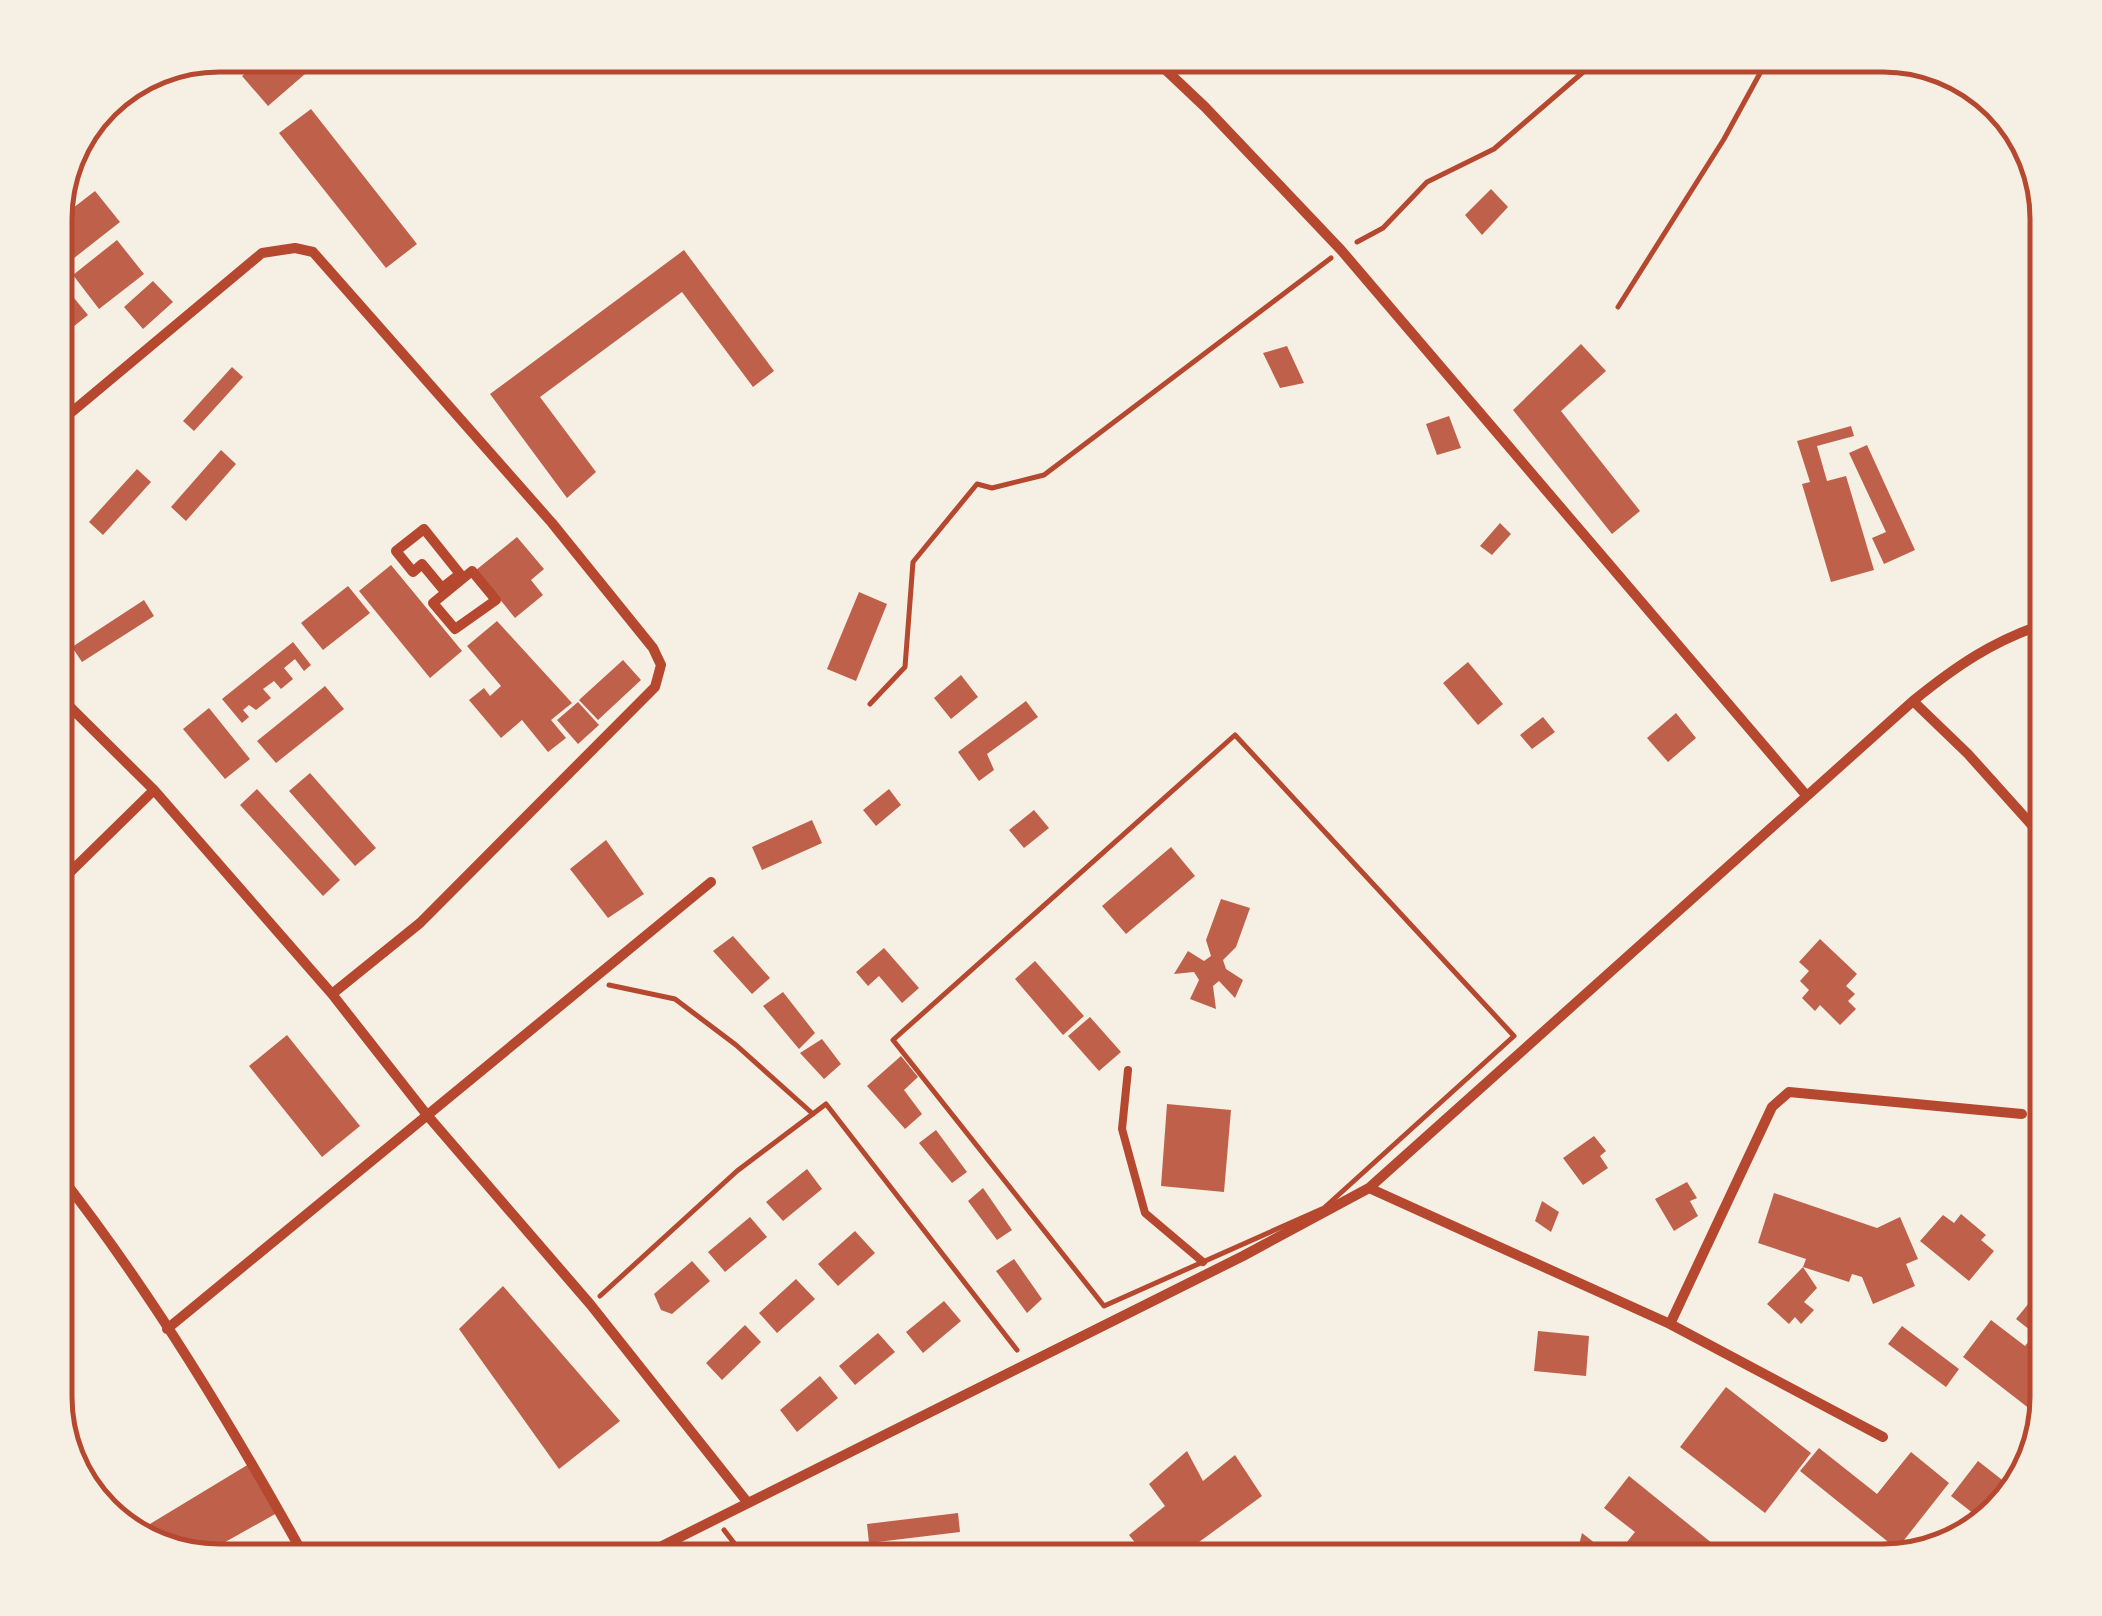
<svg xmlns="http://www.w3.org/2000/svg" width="2102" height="1616" font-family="'Public Sans',sans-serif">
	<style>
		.building { fill: #bf614a }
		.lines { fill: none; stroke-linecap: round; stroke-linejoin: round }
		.path { stroke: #b5482f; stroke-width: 5 }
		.service { stroke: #b5482f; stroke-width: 8 }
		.minor { stroke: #b5482f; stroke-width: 10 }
		.rim { fill: none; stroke: #b5482f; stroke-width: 5 }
	</style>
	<rect width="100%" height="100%" fill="#f6efe4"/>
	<!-- building -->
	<path class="building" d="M267 55H327L268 106 242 76Z
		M311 109 417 244 386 268 279 133Z
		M1491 189 1508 207 1482 235 1465 215Z
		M95 191 120 222 55 273V222Z
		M117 240 144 274 99 309 73 275Z
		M684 250 774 371 753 387 682 292 540 397 596 472 567 498 490 394Z
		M60 281 88 315 59 338 55 285Z
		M153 281 173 302 143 329 124 307Z
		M1581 344 1606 371 1561 411 1640 511 1612 534 1513 410Z
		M1287 346 1304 383 1280 388 1263 353Z
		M232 367 243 377 194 431 183 421Z
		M1449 416 1461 448 1437 455 1426 424Z
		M1851 426 1854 436 1817 446 1827 481 1846 476 1874 570 1831 582 1802 484 1810 482 1797 441Z
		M1867 445 1915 550 1884 564 1872 538 1886 532 1849 453Z
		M221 450 236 464 186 521 171 507Z
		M137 469 151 482 103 535 89 522Z
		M1500 523 1511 534 1492 555 1480 546Z
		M517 537 544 569 531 580 543 595 515 618 476 570Z
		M391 565 462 651 430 678 359 591Z
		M348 586 370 613 323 650 301 623Z
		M859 592 887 604 856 681 827 669Z
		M144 600 154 616 82 662 72 647Z
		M497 621 572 703 551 720 566 738 548 752 522 720 501 738 469 700 484 688 490 696 501 686 467 646Z
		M293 642 311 665 304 671 295 659 284 668 293 679 281 689 274 681 263 689 271 698 256 710 249 705 243 710 249 717 242 723 222 699Z
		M623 660 641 680 598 720 579 700Z
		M1468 662 1503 704 1478 725 1443 683Z
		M961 675 978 697 951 719 934 698Z
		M325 686 344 709 276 763 257 741Z
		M1026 701 1038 717 987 754 994 770 979 781 958 752Z
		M578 702 599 725 578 744 557 720Z
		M209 708 250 759 225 779 183 729Z
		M1676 713 1696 738 1668 762 1647 738Z
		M1543 717 1555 732 1532 749 1520 735Z
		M310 773 376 848 355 866 289 791Z
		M257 789 340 880 323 896 240 805Z
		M889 789 901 805 876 826 863 810Z
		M1034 810 1049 828 1024 848 1009 830Z
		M812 820 822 843 762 870 752 847Z
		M606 840 644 894 608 918 570 869Z
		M1171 847 1195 876 1126 934 1102 906Z
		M1221 899 1250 908 1236 947 1223 960 1226 969 1243 980 1235 998 1219 981 1213 986 1216 1009 1190 999 1199 980 1194 972 1174 974 1188 951 1204 961 1211 956 1206 940Z
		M733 936 770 978 752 994 713 951Z
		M1820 939 1857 974 1846 986 1855 994 1848 1001 1856 1009 1840 1025 1820 1005 1815 1011 1802 998 1809 990 1800 981 1809 971 1799 962Z
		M884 948 919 988 902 1003 879 976 868 986 856 972Z
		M1035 961 1084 1016 1063 1035 1015 979Z
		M783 992 815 1033 799 1049 763 1006Z
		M1090 1017 1121 1052 1099 1071 1068 1036Z
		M287 1035 360 1126 322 1157 249 1066Z
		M822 1039 841 1064 824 1079 800 1053Z
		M901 1056 918 1077 904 1090 922 1114 905 1129 867 1086Z
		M1167 1104 1231 1110 1224 1192 1161 1186Z
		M936 1130 967 1172 952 1183 919 1143Z
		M1594 1136 1606 1151 1600 1156 1608 1168 1583 1185 1563 1158Z
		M807 1169 822 1189 783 1221 766 1202Z
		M1687 1182 1697 1198 1690 1201 1698 1216 1674 1231 1655 1199Z
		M983 1188 1012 1230 997 1240 968 1201Z
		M1774 1193 1877 1228 1900 1217 1918 1259 1906 1264 1915 1286 1873 1304 1862 1277 1852 1274 1849 1282 1803 1267 1806 1259 1758 1243Z
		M1542 1201 1559 1212 1551 1232 1535 1221Z
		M1961 1214 1986 1235 1981 1240 1994 1251 1969 1281 1920 1241 1943 1215 1954 1223Z
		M750 1217 767 1237 725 1272 708 1252Z
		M855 1231 875 1253 838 1286 818 1264Z
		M1014 1259 1042 1299 1027 1313 996 1271Z
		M692 1261 710 1281 672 1314 661 1310 654 1294Z
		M1803 1267 1817 1288 1804 1302 1814 1310 1801 1324 1795 1317 1789 1324 1767 1304Z
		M796 1279 815 1299 777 1333 759 1313Z
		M503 1286 620 1421 559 1469 459 1329Z
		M2033 1298 2047 1309V1348L2040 1358 2047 1363V1397L2040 1417 1963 1357 1991 1320 2025 1346 2035 1334 2016 1319Z
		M944 1301 961 1321 923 1353 906 1332Z
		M745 1325 761 1342 722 1380 706 1363Z
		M1902 1326 1959 1369 1946 1387 1888 1344Z
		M1538 1331 1589 1336 1586 1376 1534 1371Z
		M878 1333 895 1352 855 1385 839 1366Z
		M820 1376 838 1398 797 1432 780 1410Z
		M1726 1387 1811 1453 1765 1513 1680 1447Z
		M1819 1448 1877 1494 1911 1452 1949 1483 1897 1549 1800 1471Z
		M1187 1451 1203 1481 1235 1455 1262 1496 1173 1561H1150L1129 1535 1165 1506 1149 1484Z
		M1978 1461 2015 1490 1983 1521 1951 1496Z
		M249 1464 277 1513 202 1555 143 1535 140 1530Z
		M1629 1476 1734 1561H1575L1582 1533 1614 1558 1635 1532 1604 1508Z
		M958 1513 960 1532 869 1543 867 1524Z"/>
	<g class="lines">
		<!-- path -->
		<path class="path" d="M1357 242 1383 228 1427 182 1494 149 1603 55
			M1618 307 1724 139 1770 55
			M55 377 70 396
			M870 704 905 667 913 562 977 484 992 488 1044 475 1331 258
			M1235 735 1514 1036 1324 1208 1104 1306 893 1040Z
			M609 985 675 999 736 1045 813 1114
			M600 1296 737 1171 826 1104 1017 1350
			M724 1530 748 1561"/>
		<!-- service -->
		<path class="service" d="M1128 1070 1122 1129 1145 1213 1203 1262"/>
		<!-- minor -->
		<path class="minor" d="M1150 55 1205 107 1341 250 1806 795
			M55 426 262 253 295 248 313 252 552 523 653 648 661 665 655 687 420 923 332 994
			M424 529 460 574 442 588 422 564 413 572 396 551Z
			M472 571 496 600 455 629 433 603Z
			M55 692 154 790 332 994 427 1115 590 1304 748 1503
			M1913 701 1968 754 2047 842
			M55 887 154 790
			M55 1169C151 1291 232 1426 307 1561
			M1369 1188 1670 1324 1883 1437
			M1670 1324 1772 1107 1789 1092 2022 1114
			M167 1329 711 882
			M632 1561 1243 1256 1369 1188 1913 701C1956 666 1994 640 2047 623"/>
	</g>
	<!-- crop -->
	<path d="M0 0H2102V1616H0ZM219 72H1883A147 147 0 0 1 2030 219V1397A147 147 0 0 1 1883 1544H219A147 147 0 0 1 72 1397V219A147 147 0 0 1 219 72Z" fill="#f6efe4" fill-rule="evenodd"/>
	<path class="rim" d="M219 72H1883A147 147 0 0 1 2030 219V1397A147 147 0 0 1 1883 1544H219A147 147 0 0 1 72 1397V219A147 147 0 0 1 219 72Z"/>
</svg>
